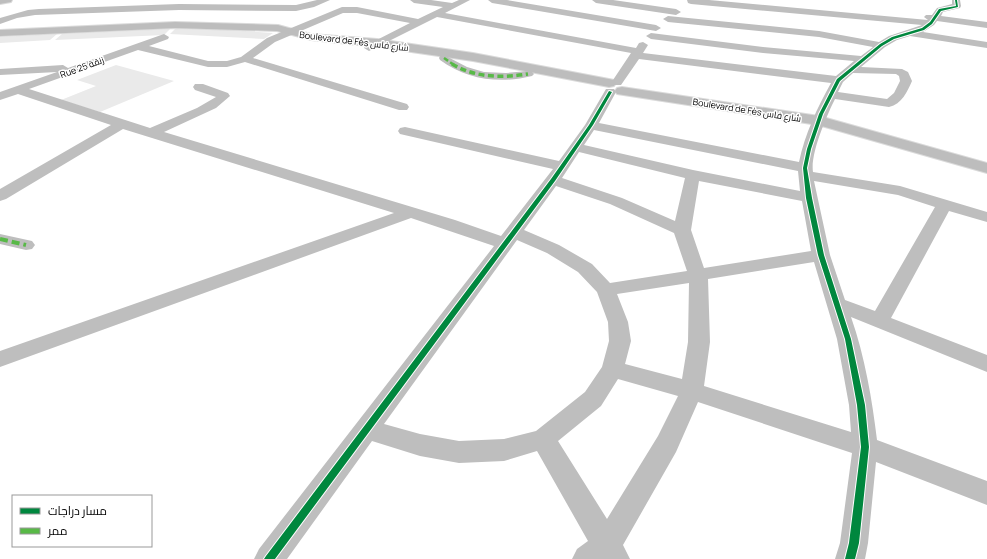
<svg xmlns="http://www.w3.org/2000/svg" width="987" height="559" font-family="Manrope,Cairo,sans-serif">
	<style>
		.green { fill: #eaeaea }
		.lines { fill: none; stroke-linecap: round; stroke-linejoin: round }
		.major-casing { stroke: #dbdbdb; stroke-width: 2 }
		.minor { fill: #bebebe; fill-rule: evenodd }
		.major { fill: #bdbdbd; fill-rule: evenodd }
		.quiet-far2 { stroke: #58b947; stroke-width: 2.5; stroke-dasharray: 5 2.5; stroke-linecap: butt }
		.quiet-far1 { stroke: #58b947; stroke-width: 3.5; stroke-dasharray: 6 3.5; stroke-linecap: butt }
		.quiet { stroke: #58b947; stroke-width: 4; stroke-dasharray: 8 4; stroke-linecap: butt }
		.cycleway-casing { stroke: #fff; stroke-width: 2 }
		.cycleway { fill: #00873e; fill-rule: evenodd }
		.labels { text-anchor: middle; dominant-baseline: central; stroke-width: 3; stroke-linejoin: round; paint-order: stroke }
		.far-street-label { font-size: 9px; fill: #000; stroke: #fff }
	</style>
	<rect width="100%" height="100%" fill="#fff"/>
	<!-- green -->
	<path class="green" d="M170 29 164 35 55 40 62 34Z
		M175 29 230 30 273 33 264 39 170 34Z
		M57 34 50 40 0 43V37Z
		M116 65 174 81 100 112 61 100 96 86 77 80Z"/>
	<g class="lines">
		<!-- major casing -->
		<g class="major-casing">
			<path id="major" d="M0 0H12L11 2 0 4Z
				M175 22 278 25 311 34 377 39 473 53 609 79 614 80 616 83 614 86 609 87 473 61 377 47 311 40 277 31 175 28 0 36V30Z
				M622 87 819 116 987 163V173L818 125 617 94 615 91 617 88Z"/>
		</g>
		<!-- minor -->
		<path class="minor" d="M317 0H330L314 7 296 11 179 10 35 15 17 18 0 24V18L28 10 39 9 179 4 296 5Z
			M410 0H431L452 3 459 0H470L445 13 636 48 639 43 643 42 648 45 643 53 836 76 854 61 763 53 651 39 646 36 651 33 763 47 861 56 873 47 819 37 668 22 663 19 668 16 819 31 879 42 889 36 922 25 691 4 688 3 687 0H709L928 20 924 17 926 15H932L937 8 952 4V0H960L961 6 960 8 943 12 941 16 987 22V28L937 21 934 25 923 32 987 42V48L910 36 897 40 885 47 861 67 902 69 908 72 912 81C907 92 902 104 889 107L835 99C827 115 810 154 813 172L900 186 987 212V222L949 211 891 318 987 355V372L851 317C865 357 872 399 877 440L987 481V505L876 462 868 543 865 559H835L840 543 852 453 698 402 676 452 623 545 630 559H572L577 549 588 541 537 451 504 461 459 463 420 456 372 441 287 559H254L259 549 494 246 411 218 0 367V351L394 213 123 129 6 199 0 201V189L111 125 18 94 0 100V92L57 72 0 75V69L63 65 68 68 164 34 169 37 168 39 149 46 208 61H227L241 57 267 38 342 7H357L418 19 443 7 414 3ZM343 13H357L410 23 365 46 364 48 369 51 437 17 631 53 611 83 613 85H621L639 59 831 83C817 108 805 134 799 162L599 123 616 92 614 89H606L585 125 559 161 405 127 400 128 398 131 400 134 553 169 501 236 455 220 164 132 216 108 230 96 228 93 203 84H195L193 87 195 90 216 97 197 108 150 128 29 89 138 50 208 67H227L245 62 399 110H407L409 107 407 104 253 58 275 42ZM853 73 896 74 899 76 900 81 894 93 887 99 838 92 843 82ZM594 130 798 171 800 191 693 170 584 145ZM579 152 685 178 675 221 622 198 562 178ZM699 181 802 201 811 251 704 268 691 230ZM814 181 898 195 935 207 875 311 845 300 830 255ZM556 186 610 204 674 233 687 271 610 283 592 264 559 245 524 230ZM517 240 547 253 578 272 597 292 608 322 609 341 602 367 585 392 536 431 504 439 459 441 420 434 384 424ZM814 262 837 339 849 405 851 432 704 386 710 342 708 279ZM689 283 688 342 682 379 625 364 631 341 628 322 617 294ZM618 379 678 396 658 436 607 519 558 441 601 406Z
			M488 0H507L656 25 661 28 656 31 492 3Z
			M592 0H613L676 9 681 12 676 15 596 3Z
			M444 55 467 67 484 72 506 73 528 71 532 72 534 74 532 76C500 84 467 80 440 60L439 58 440 56Z
			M0 234 32 241 35 245 32 249 26 250 0 244Z"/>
		<!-- major -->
		<use href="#major" class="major"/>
		<!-- quiet-far2 -->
		<path class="quiet-far2" d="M444 58 454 65"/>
		<!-- quiet-far1 -->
		<path class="quiet-far1" d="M452 64C476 78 502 78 528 74"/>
		<!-- quiet -->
		<path class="quiet" d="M0 239 26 245"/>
		<!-- cycleway casing -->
		<g class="cycleway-casing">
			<path id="cycleway" d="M955 0H957L958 7 941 11 932 24 924 30 894 39 882 46 840 81 823 114 811 149 807 168 812 198 824 255 851 339 865 405 869 447 859 543 855 559H845L849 543 861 447 857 405 845 339 818 255 806 198 803 168 807 149 819 114 837 79 880 44 892 37 922 28 930 22 939 9 956 6Z
				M609 91 612 92 593 125 555 181 275 559H264L266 556 551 179 589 125Z"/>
		</g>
		<!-- cycleway -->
		<use href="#cycleway" class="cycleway"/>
	</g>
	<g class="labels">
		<!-- far-street labels -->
		<g class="far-street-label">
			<text transform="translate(354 41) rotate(7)">Boulevard de Fès شارع فاس</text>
			<text transform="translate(82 67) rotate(-20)">Rue 25 زنقة</text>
			<text transform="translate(747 110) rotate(9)">Boulevard de Fès شارع فاس</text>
		</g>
	</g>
	<!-- legend -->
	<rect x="12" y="495" width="140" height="52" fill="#ffffff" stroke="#999999"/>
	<rect x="20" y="508" width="20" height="6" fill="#00873e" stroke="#999999"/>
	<text x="48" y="515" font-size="12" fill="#000000">مسار دراجات</text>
	<rect x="20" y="528" width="20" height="6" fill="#58b947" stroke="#999999"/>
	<text x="48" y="535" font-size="12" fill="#000000">ممر</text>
</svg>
